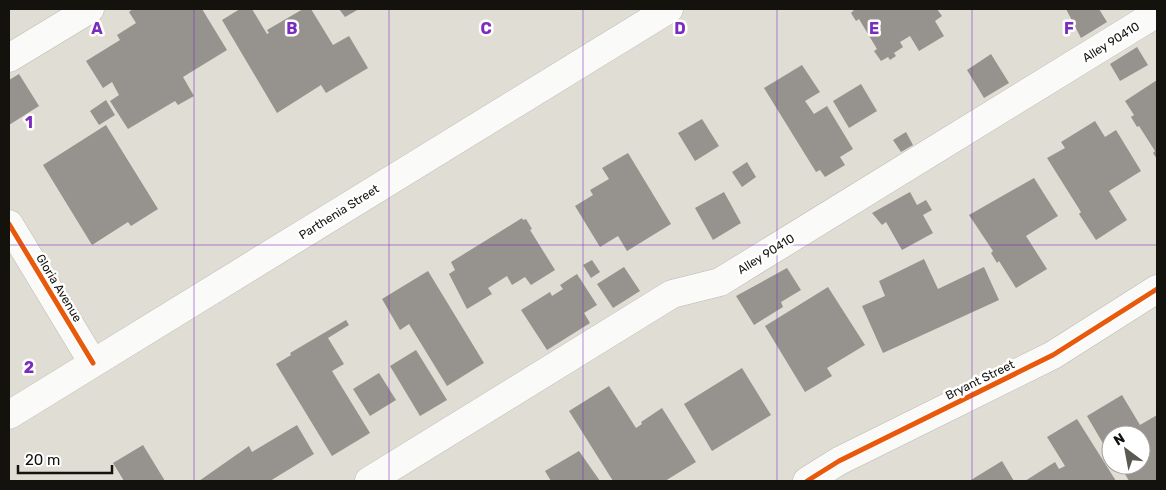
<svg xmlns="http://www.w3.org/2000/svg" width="1166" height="490" font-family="Rubik,sans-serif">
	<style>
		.building { fill: #96928d }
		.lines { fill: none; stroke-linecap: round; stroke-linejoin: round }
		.minor-casing { stroke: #bcbab3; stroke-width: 29 }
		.major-casing { stroke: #bcbab3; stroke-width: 29 }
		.minor { stroke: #fafaf9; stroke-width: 28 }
		.major { stroke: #fafaf9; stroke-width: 28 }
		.cycleway-casing { stroke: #fff; stroke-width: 8 }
		.cycleway { stroke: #e8590c; stroke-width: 5 }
		.grid { fill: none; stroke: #7b2cbf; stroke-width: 1; stroke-opacity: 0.55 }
		.labels { text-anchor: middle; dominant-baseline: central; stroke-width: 5; stroke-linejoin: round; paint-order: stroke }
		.street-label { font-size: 12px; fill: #14120c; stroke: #fff }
		.grid-label { font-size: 16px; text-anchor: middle; font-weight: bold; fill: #7b2cbf; stroke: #fff; stroke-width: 5; stroke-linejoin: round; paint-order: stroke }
	</style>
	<rect width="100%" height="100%" fill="#e0ddd4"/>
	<!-- building -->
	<path class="building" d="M133 9H202L227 50 183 77 194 96 178 105 175 101 128 129 110 101 119 95 112 82 103 88 86 61 120 40 117 35 136 23 129 12Z
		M240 9H252L267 34 269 33 267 30 303 9H311L333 45 349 36 368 68 326 93 321 85 277 113 222 20Z
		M339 9H359L345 17Z
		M855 9H937L942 16 935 21 944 36 919 51 910 36 900 42 903 47 894 53 896 56 890 60 888 57 881 61 874 51 877 49 859 19 856 21 851 13Z
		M1066 9H1099L1107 22 1081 38Z
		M1137 47 1148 65 1120 81 1110 64Z
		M991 54 1009 83 984 98 967 70Z
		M802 65 820 92 805 101 814 114 827 106 853 149 840 157 845 165 825 177 820 170 816 172 764 88Z
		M19 74 39 106 9 125V80Z
		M1157 80V159L1153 153 1155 151 1139 126 1137 127 1131 117 1134 115 1125 101Z
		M861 84 877 111 849 128 833 101Z
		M106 100 115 115 99 125 90 111Z
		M702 119 719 146 695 161 678 133Z
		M1095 121 1105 137 1116 130 1141 171 1109 191 1127 220 1096 240 1079 214 1081 212 1047 158 1065 148 1061 142Z
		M106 125 158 209 131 226 128 222 92 245 43 165Z
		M906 132 913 145 901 152 893 140Z
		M628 153 671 224 627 251 618 236 600 247 575 206 593 195 590 190 609 179 602 168Z
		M747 162 756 177 742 187 732 172Z
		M1034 178 1058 216 1026 236 1047 269 1016 288 999 261 997 263 991 253 993 251 969 215Z
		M724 192 741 223 713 240 695 208Z
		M910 192 917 205 926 200 932 210 923 215 933 233 902 250 886 222 882 225 872 213Z
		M522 218 523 220 526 219 532 229 530 230 555 270 531 285 525 277 512 285 507 276 488 288 492 294 467 309 449 274 455 270 451 262Z
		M924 259 938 289 984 267 999 300 883 353 862 306 885 296 879 281Z
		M592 260 600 272 591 278 583 265Z
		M624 267 640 291 613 308 597 284Z
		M787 268 801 290 781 302 783 307 754 325 736 296Z
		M428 271 484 363 447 386 409 324 400 330 382 299Z
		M577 274 597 305 584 313 590 323 547 350 521 310 550 292 552 296 563 289 560 285Z
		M828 287 865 345 827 368 832 376 805 392 765 326Z
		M346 320 349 325 328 338 344 364 332 371 370 433 332 456 276 364 291 355 290 353Z
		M416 350 447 400 420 416 390 366Z
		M742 368 771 415 712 451 684 404Z
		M379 373 396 400 370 416 353 389Z
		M609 386 636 428 642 424 641 422 662 408 696 462 665 481H613L569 411Z
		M1122 395 1140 425 1157 415V481H1129L1120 465H1141V435H1111V450L1108 452 1087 416Z
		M1077 419 1116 481H1025L1055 462 1059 469 1065 466 1047 437Z
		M297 425 314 454 270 481H199L249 446 252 452Z
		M143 445 165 481H124L113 463Z
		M579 451 600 481H551L545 471Z
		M1002 461 1014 481H972L971 480Z"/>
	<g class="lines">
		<!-- minor casing -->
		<g class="minor-casing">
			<path id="minor" d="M9 58 90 9
				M9 224 93 363
				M369 481 672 294 720 282 1157 13
				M807 481 839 461 1053 355 1157 289"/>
		</g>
		<!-- major casing -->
		<g class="major-casing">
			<path id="major" d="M9 415 669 9"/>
		</g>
		<!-- minor -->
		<use href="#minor" class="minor"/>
		<!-- major -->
		<use href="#major" class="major"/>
		<!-- cycleway casing -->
		<g class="cycleway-casing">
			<path id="cycleway" d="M9 224 93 363
				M807 481 839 461 1053 355 1157 289"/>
		</g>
		<!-- cycleway -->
		<use href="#cycleway" class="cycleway"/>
	</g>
	<!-- grid -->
	<path class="grid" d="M194 9V481M389 9V481M583 9V481M777 9V481M972 9V481M9 245H1157"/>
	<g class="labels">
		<!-- street labels -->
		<g class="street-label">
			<text transform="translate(1111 42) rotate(-32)">Alley 90410</text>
			<text transform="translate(339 212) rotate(-32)">Parthenia Street</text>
			<text transform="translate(766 254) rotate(-32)">Alley 90410</text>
			<text transform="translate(59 288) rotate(59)">Gloria Avenue</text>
			<text transform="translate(980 380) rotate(-26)">Bryant Street</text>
		</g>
	</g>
	<g class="grid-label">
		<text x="97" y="34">A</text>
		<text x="292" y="34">B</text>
		<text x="486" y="34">C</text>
		<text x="680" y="34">D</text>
		<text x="874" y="34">E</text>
		<text x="1069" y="34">F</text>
		<text x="29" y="128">1</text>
		<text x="29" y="373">2</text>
	</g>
	<!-- border -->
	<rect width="1166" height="490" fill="none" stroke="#14120c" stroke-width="20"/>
	<!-- north arrow -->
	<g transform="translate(1126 450) rotate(328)"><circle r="24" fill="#ffffff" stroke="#a1a09e"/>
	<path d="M0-4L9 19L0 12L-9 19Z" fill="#5b5952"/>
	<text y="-8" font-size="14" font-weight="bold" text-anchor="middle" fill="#14120c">N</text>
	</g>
	<!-- scale -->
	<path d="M18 465v8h94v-8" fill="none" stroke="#14120c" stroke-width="2.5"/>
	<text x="25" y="465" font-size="15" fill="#14120c" stroke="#ffffff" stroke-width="4" paint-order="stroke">20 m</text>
</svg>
